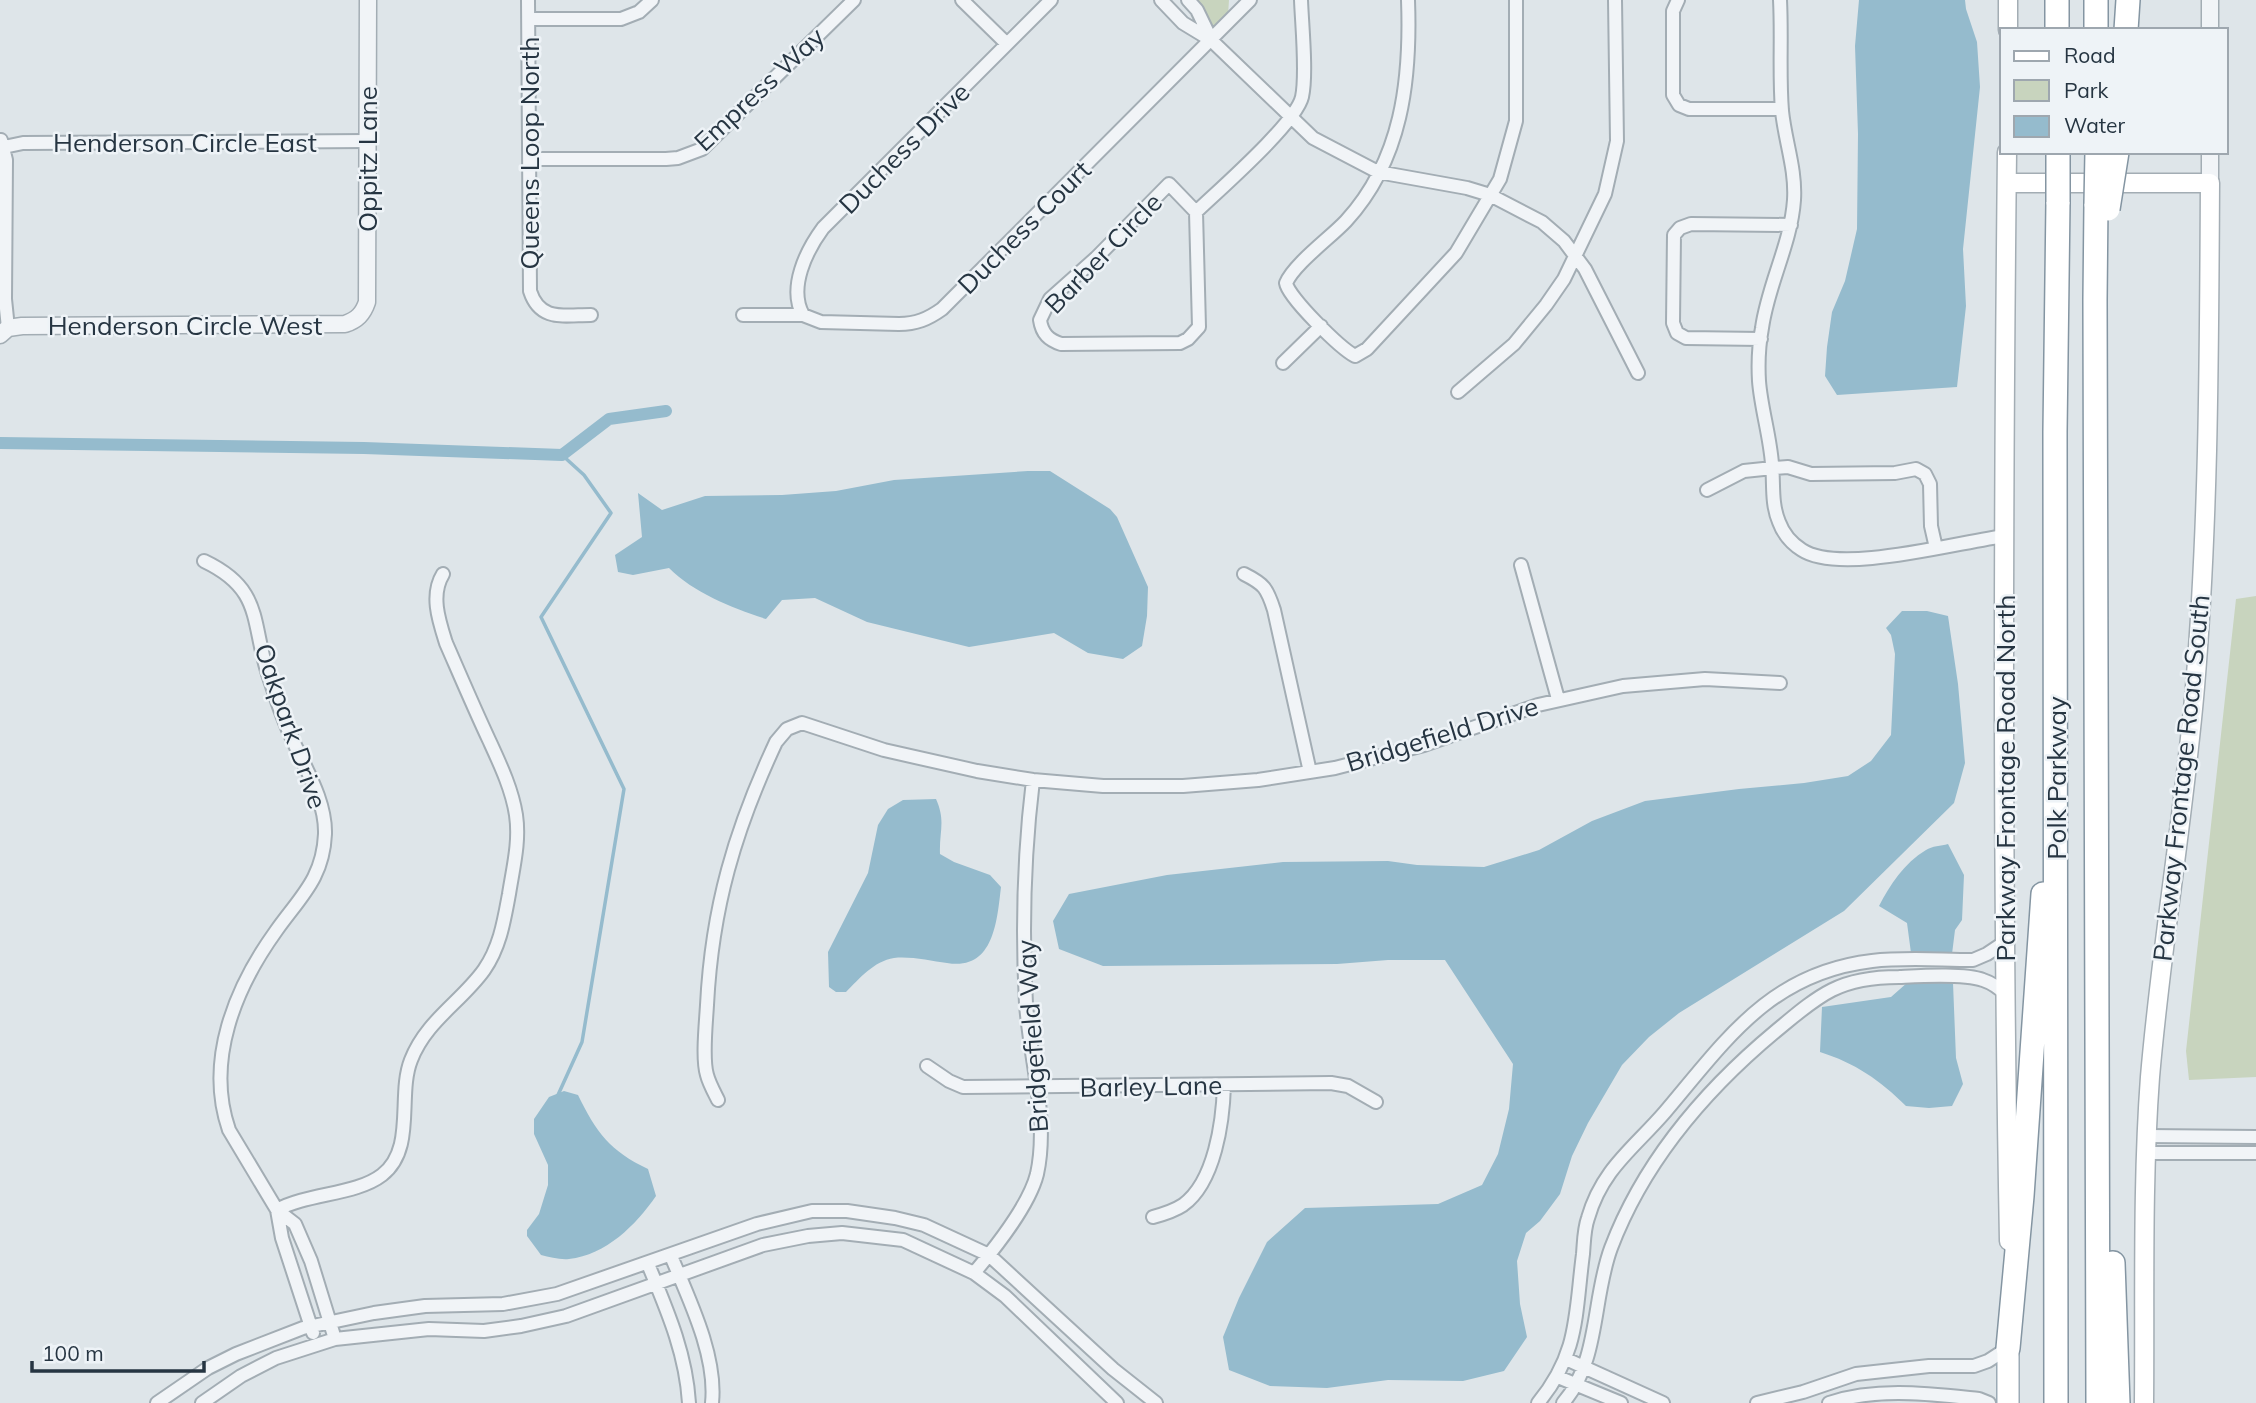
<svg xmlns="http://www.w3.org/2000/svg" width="2256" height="1403" font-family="Mulish,sans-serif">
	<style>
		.green { fill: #c8d4be }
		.water { fill: #95bbcd }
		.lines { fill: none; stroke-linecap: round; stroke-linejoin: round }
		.stream { stroke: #95bbcd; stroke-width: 3.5 }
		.canal { stroke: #95bbcd; stroke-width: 12 }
		.minor-casing { stroke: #a3adb4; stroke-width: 16 }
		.tertiary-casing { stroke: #a3adb4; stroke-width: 19 }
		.secondary-casing { stroke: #a3adb4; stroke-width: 21 }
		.primary-casing { stroke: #9cabb6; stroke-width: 24 }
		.motorway-casing { stroke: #8495a2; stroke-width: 26 }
		.minor { stroke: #f1f4f7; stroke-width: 12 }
		.tertiary { stroke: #f1f4f7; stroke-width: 16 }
		.secondary { stroke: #fff; stroke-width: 18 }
		.primary { stroke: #fff; stroke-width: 21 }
		.motorway { stroke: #fff; stroke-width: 23 }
		.motorway-bridge-casing { stroke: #8495a2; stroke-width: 26; stroke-linecap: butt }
		.motorway-bridge { stroke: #fff; stroke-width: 23 }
		.labels { text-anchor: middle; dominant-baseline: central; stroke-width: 5; stroke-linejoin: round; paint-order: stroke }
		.street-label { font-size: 26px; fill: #263542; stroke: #eef3f7 }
	</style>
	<rect width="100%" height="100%" fill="#dee5e9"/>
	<!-- green -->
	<path class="green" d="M1196 0H1229L1228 15 1213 29 1202 6Z
		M2256 596V1077L2189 1080 2186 1051 2236 599Z"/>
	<!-- water -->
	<path class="water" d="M1859 0H1965L1966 9 1977 42 1980 87 1963 249 1966 306 1957 387 1837 395 1825 376 1827 347 1832 312 1845 281 1857 229 1858 134 1855 46Z
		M1028 471H1050L1110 509 1117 517 1148 587 1147 616 1142 646 1123 659 1088 653 1054 633 969 647 867 622 815 598 782 600 766 619C732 608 694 593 669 568L633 575 618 572 615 555 642 537 638 493 662 510 705 496 782 495 836 491 894 480Z
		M1902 611H1927L1948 616 1958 684 1965 763 1954 803 1844 911 1679 1013 1649 1037 1622 1065 1588 1123 1572 1156 1560 1194 1540 1221 1526 1233 1517 1261 1520 1304 1527 1337 1504 1371 1463 1381 1388 1380 1327 1388 1270 1386 1229 1370 1223 1337 1239 1298 1267 1242 1305 1208 1438 1204 1482 1185 1498 1154 1509 1109 1513 1064 1445 960H1388L1337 964 1103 966 1059 949 1053 921 1069 894 1167 875 1283 862 1388 861 1417 865 1484 867 1539 850 1592 821 1645 801 1739 789 1804 783 1848 776 1871 761 1891 735 1895 654 1891 635 1886 628Z
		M936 799C946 821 939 832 940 854L954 862 990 875 1001 887C997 921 994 971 947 963 931 961 910 956 894 958 874 961 859 979 846 992H836L829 987 828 952 868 873 878 825 888 809 903 800Z
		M1948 844 1964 875 1962 920 1955 930 1952 954 1911 953 1907 923 1879 906C1890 885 1904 863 1926 850 1932 846 1941 846 1948 844Z
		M1908 982 1953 983 1956 1058 1963 1084 1952 1106 1929 1108 1906 1106C1880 1080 1855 1063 1820 1052L1822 1007 1891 997Z
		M564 1091 578 1095C596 1132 610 1151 648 1169L656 1196C636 1225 606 1255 569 1259 560 1260 550 1257 541 1255L527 1236V1230L539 1214 548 1185V1165L534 1134V1119L549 1097Z"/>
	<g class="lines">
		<!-- stream -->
		<path class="stream" d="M558 1095 582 1042 624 789 541 617 611 513 584 475 562 455"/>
		<!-- canal -->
		<path class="canal" d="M0 443 364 448 562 455 609 419 666 411"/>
		<!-- minor casing -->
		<g class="minor-casing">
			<path id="minor" d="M528 0 530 291C540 322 564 315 591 315
				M962 0 1007 44
				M1161 0 1183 23 1211 40 1313 138 1378 172 1467 188 1490 195 1542 222 1564 241 1585 269 1638 373
				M1188 0 1197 10 1211 39
				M1408 0C1411 80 1402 160 1346 221 1330 238 1294 264 1286 283 1288 297 1340 348 1355 356L1367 349 1456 253 1500 179 1516 121V0
				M1678 0 1673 11V95L1679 105 1689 109H1782
				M1780 0C1782 37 1779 74 1782 111 1785 141 1796 169 1794 200 1791 244 1768 284 1762 328 1759 344 1758 364 1759 381 1761 408 1770 436 1772 464 1774 484 1771 503 1779 522 1783 533 1791 543 1802 550 1840 575 1958 542 2005 536
				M529 19H621L639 12 652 0
				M1 140 6 160 5 299 8 328
				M4 147 23 143 367 141
				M529 159H666L678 158 702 149 854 0
				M1169 184 1196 212 1199 327 1188 339 1180 343 1061 344C1049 340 1042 334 1040 320L1050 299 1096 258Z
				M1196 212C1219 190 1296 123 1302 97 1307 74 1302 26 1301 0
				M743 315H803L821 322 899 324C916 324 928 319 942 309L1250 0
				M803 315C788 288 806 251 823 228L1051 0
				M1761 339 1686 338 1677 333 1673 323 1674 235 1680 228 1691 224 1791 225
				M1283 363 1321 326
				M1458 392 1514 344 1546 305 1564 279 1605 194 1617 141 1615 0
				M1707 490 1744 471 1773 468 1788 467 1811 474 1895 473 1916 469 1925 474 1930 484 1931 526 1936 548
				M204 561C263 589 251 621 268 674 275 695 281 715 290 734 303 765 326 799 325 834 323 879 300 897 276 931 235 988 205 1061 229 1130L277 1210 295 1224 311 1261 335 1339
				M1521 565 1558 699
				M1244 574C1264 584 1267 588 1274 610L1310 772
				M927 1066 949 1081 963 1087 1331 1083 1348 1086 1376 1102
				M718 1100C714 1092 709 1083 707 1075 702 1059 706 1023 707 1005 712 907 735 830 776 742L787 729 802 723 884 750 977 771 1033 780 1103 786H1183L1258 780 1335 768 1424 745 1538 705 1623 686 1705 679 1780 683
				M2147 1136 2256 1137
				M2147 1153H2256
				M277 1210C308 1193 356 1195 382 1175 416 1149 397 1095 411 1060 426 1021 461 1002 484 970 500 947 504 921 509 894 513 868 520 842 516 815 512 789 500 764 489 740 474 708 460 675 446 643 439 621 430 595 443 574
				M277 1210 282 1238 313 1333
				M1153 1217C1164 1214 1174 1211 1183 1205 1215 1182 1223 1121 1224 1085
				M671 1256C689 1299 717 1356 712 1403
				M648 1264C667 1310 686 1353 689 1403
				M974 1273C995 1248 1029 1206 1037 1174 1049 1119 1030 1060 1026 1004 1022 930 1024 854 1033 780
				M1566 1359 1663 1403
				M1558 1377 1621 1403
				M157 1403 208 1368 236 1354 303 1328 374 1313 425 1306 503 1304 557 1294 757 1224 812 1211H847L895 1218 924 1225 989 1255 1113 1369 1156 1403
				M202 1403 241 1376 276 1358 335 1339 429 1329 484 1331 521 1326 566 1316 763 1245 808 1236 842 1233 903 1240 974 1273 1005 1296 1117 1403
				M1538 1403C1579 1353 1575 1315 1583 1254 1584 1242 1584 1229 1588 1218 1602 1169 1634 1148 1665 1112 1726 1040 1770 973 1872 961 1905 957 1939 960 1973 960L1987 954 2005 942
				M1563 1403C1600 1360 1592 1299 1611 1248 1644 1161 1705 1090 1776 1031 1793 1017 1812 1000 1832 990 1852 980 1876 977 1899 977 1920 976 1964 973 1983 980 1992 983 1999 988 2005 994
				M1757 1403 1803 1392 1856 1374 1929 1366H1974L1988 1361 2008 1348
				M1829 1403C1877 1387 1930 1394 1979 1399L1989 1403"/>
		</g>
		<!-- tertiary casing -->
		<g class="tertiary-casing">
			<path id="tertiary" d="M2210 0V30
				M2210 152V183
				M0 335 8 328 22 326 345 324C357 320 363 314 367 302L368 0"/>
		</g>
		<!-- secondary casing -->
		<g class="secondary-casing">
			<path id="secondary" d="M2008 30V0
				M2007 152C2003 515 2002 878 2009 1241
				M2007 183H2210C2209 351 2209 519 2195 687 2184 817 2161 947 2150 1077 2142 1185 2145 1295 2144 1403"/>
		</g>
		<!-- primary casing -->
		<g class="primary-casing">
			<path id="primary" d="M2008 1348V1403"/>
		</g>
		<!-- motorway casing -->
		<g class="motorway-casing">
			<path id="motorway" d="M2057 0V30
				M2096 30V0
				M2126 30 2128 0
				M2096 204 2095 300 2098 1403
				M2113 1263 2118 1403
				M2008 1348 2022 1196 2043 894
				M2056 1403 2055 432 2058 202"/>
		</g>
		<!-- minor -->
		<use href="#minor" class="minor"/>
		<!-- tertiary -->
		<use href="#tertiary" class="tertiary"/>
		<!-- secondary -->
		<use href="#secondary" class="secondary"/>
		<!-- primary -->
		<use href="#primary" class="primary"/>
		<!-- motorway -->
		<use href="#motorway" class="motorway"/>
		<!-- motorway-bridge casing -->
		<g class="motorway-bridge-casing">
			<path id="motorway-bridge" d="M2058 152V202
				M2096 204 2097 152
				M2108 209 2117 152"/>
		</g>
		<!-- motorway-bridge -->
		<use href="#motorway-bridge" class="motorway-bridge"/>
	</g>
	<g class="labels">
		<!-- street labels -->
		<g class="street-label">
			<text transform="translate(759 89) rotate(-43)">Empress Way</text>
			<text x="185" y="142">Henderson Circle East</text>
			<text transform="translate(904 148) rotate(-45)">Duchess Drive</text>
			<text transform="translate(529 153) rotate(-90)">Queens Loop North</text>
			<text transform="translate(367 159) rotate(-90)">Oppitz Lane</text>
			<text transform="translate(1024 227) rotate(-45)">Duchess Court</text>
			<text transform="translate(1103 253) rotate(-46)">Barber Circle</text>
			<text x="185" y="325">Henderson Circle West</text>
			<text transform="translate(291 726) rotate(71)">Oakpark Drive</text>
			<text transform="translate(1442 734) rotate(-17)">Bridgefield Drive</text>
			<text transform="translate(2005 778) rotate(-90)">Parkway Frontage Road North</text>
			<text transform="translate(2056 778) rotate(-90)">Polk Parkway</text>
			<text transform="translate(2181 778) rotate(-84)">Parkway Frontage Road South</text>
			<text transform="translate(1032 1036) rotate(-94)">Bridgefield Way</text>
			<text transform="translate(1151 1086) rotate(-1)">Barley Lane</text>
		</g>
	</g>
	<!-- legend -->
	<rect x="2000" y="28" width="228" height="126" fill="#eef3f7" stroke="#9ea7af" stroke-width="2"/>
	<rect x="2014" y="51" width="35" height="10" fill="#ffffff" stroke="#9ea7af" stroke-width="2"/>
	<text x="2064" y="63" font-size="21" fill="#263542">Road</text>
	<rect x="2014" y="80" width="35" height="21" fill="#c8d4be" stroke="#9ea7af" stroke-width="2"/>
	<text x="2064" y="98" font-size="21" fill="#263542">Park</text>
	<rect x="2014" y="116" width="35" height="21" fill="#95bbcd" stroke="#9ea7af" stroke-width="2"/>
	<text x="2064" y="133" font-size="21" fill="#263542">Water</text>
	<!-- scale -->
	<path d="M32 1361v10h172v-10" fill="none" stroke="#263542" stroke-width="3.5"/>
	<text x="42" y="1361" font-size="21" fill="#263542" stroke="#eef3f7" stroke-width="5" paint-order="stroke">100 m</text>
</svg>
